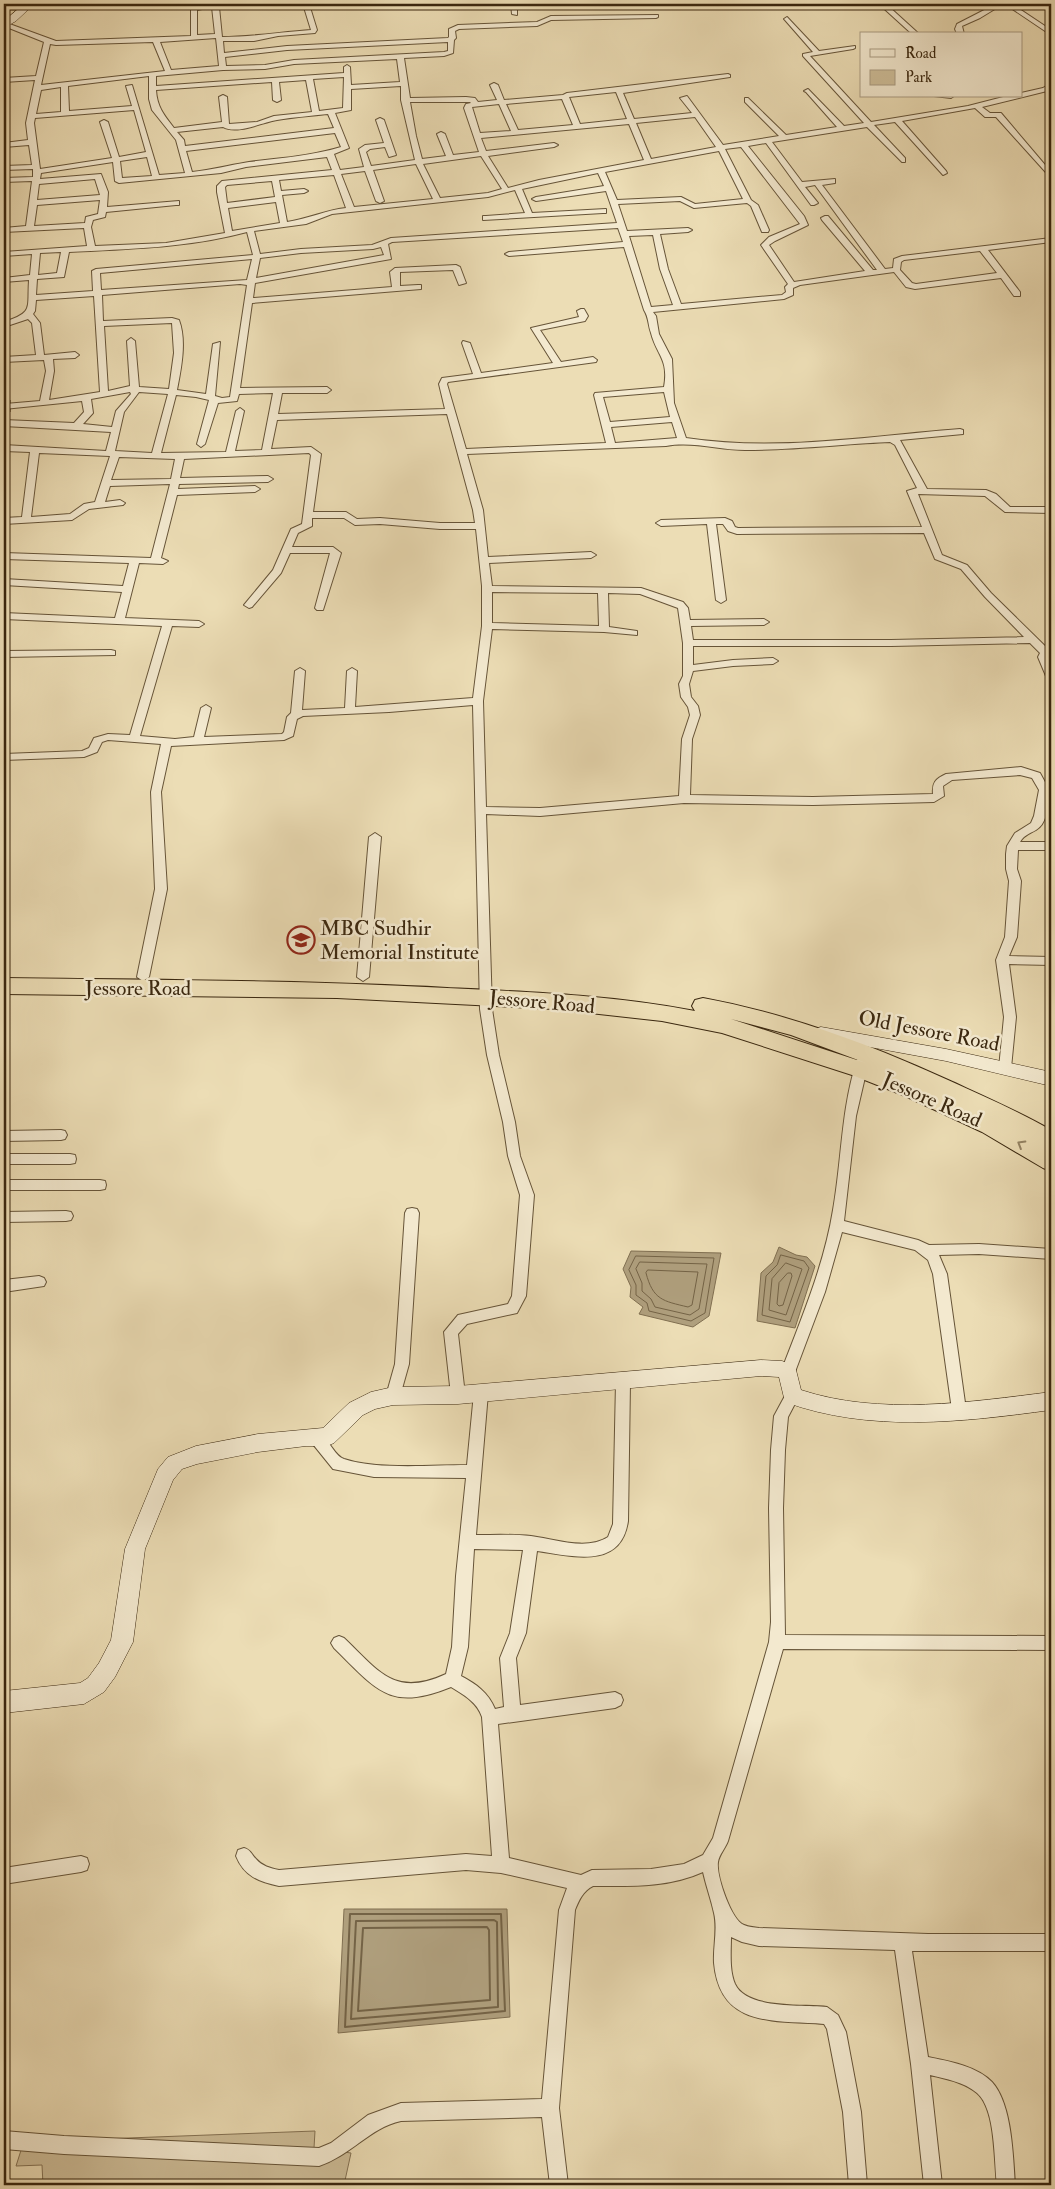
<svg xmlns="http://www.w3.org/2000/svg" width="1055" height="2189" font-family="'IM FELL Double Pica',serif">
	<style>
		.green { fill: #cebe99; stroke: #847254 }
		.water { fill: #af9f7d; stroke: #806f51 }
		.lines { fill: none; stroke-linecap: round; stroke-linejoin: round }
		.shore-far1 { stroke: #746346; stroke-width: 1 }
		.shore { stroke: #746346; stroke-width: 2 }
		.street-casing { stroke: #665438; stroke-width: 2 }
		.secondary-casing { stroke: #3a270f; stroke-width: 1 }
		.highway-casing { stroke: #3a270f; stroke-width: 2 }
		.street { fill: #f3e9cf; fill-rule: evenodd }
		.secondary { fill: #f3e9cf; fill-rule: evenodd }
		.highway { fill: #ecddb5; fill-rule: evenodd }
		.oneway { stroke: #938262 }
		.labels { text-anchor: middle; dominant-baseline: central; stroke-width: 5; stroke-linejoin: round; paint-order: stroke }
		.poi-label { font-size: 21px; fill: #3a270f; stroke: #f3e9cf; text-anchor: start }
		.street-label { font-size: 21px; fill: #3a270f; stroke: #f3e9cf }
	</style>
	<rect width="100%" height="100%" fill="#ecddb5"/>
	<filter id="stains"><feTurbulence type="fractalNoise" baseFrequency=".004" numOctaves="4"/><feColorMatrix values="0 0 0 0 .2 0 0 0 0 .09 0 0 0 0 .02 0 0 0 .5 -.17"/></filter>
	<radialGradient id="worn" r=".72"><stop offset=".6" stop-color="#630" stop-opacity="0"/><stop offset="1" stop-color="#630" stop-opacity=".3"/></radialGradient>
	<!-- green -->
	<path class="green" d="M315 2131 314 2148 351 2153 344 2185H43L42 2165 16 2166 23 2144 48 2141Z"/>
	<!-- water -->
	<path class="water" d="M779 1247 796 1255 807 1257 815 1266 795 1328 757 1321 761 1273 773 1262Z
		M631 1251 721 1253 709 1316 693 1327 639 1314 643 1307 630 1297 631 1287 623 1269Z
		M344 1909H507L510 2017 338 2033Z"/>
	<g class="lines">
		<!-- shore-far1 -->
		<path class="shore-far1" d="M781 1255 804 1261 809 1268 790 1322 762 1315 766 1276 777 1265Z
			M636 1256 714 1258 705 1313 691 1321 649 1311 647 1303 636 1295V1285L629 1270Z
			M640 1262 707 1264 699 1309 690 1315 655 1307 651 1299 642 1291V1283L636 1269Z
			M786 1263 802 1269 786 1315 769 1310 772 1279Z
			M648 1270 698 1272 692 1305 688 1307C663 1301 653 1300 646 1273Z
			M788 1273H791L792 1276 783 1305 779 1306 777 1304 779 1283Z"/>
		<!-- shore -->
		<path class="shore" d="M350 1914H501L505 2011 345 2027Z
			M494 1920 497 1922 498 2007 351 2019 356 1921Z
			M487 1927 489 1930 490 2000 358 2011 363 1928Z"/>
		<!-- street casing -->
		<g class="street-casing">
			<path id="street" d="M207 4H233L219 7 222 37C252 37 281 32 311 30L303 4H309L317 30 315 33 278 36 254 41H223L224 53 287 46 448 38 449 37V29L458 25 537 22 551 16 658 15V17L656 18 551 20 537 26 459 29 455 31 456 38 454 40 453 53 444 56 404 58 410 98 466 97 475 98 478 102 497 100 490 85 494 83 498 85 504 100 563 95 567 93 728 74 730 75V77L623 93 634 119 692 113 680 98 687 96 723 145 779 136 745 102V98H748L786 135 837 127 806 92 804 91 808 89 844 126 864 123 803 56V54L813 52 785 20 784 19 787 17 819 51 855 46V48L853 49 810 56 871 122 968 106 1007 96H1021V93L1043 88 1051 83V88L1047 91 982 107 990 113H1001L1051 172V178L996 117H985L975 108 902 121 946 171 947 173 943 175 895 122 874 125 905 158V162H902L867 127 772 142 802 182 835 179V183L822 185 885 269 893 268 894 259 902 256 1051 238V242L988 250 1020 292V296H1014L1001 278 915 289 906 287 894 272 800 285 793 288V295L784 299 653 312 656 316 659 334 672 359 674 403 686 438C776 452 869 436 960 429L963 430V434L900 440 927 489 986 490 996 494 1010 507H1051V513L1005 512 985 496 918 494 942 555 967 565 991 593 1046 647 1051 646V653L1048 657 1051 665V679L1046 676 1038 657 1040 653 1030 643 891 646H693V665L733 660 773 658 778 661 773 664 733 666 693 671 689 684 691 697 698 706 700 715 692 739 690 795 813 797 933 794C932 783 935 779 946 774L1021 767 1040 773 1046 784 1051 782V791L1049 792C1048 804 1048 823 1036 830 1029 834 1024 835 1020 842H1051V850H1018L1017 869 1021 881 1017 937 1009 956 1051 957V965L1009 964 1016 1017 1011 1068 1009 1071H1001L999 1068 1004 1017 996 960 1005 937 1009 881 1006 869V854L1007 846 1015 833 1031 823 1034 816 1039 790 1032 778 1020 775 952 780 943 786 944 796 934 802 813 805 684 803 540 816 486 814 492 1009 499 1055 515 1122 520 1156 534 1195 526 1296 517 1313 467 1324 458 1334 465 1395 463 1399 458 1401 453 1399 451 1395 444 1332 458 1315 508 1304 512 1296 520 1195 508 1156 503 1122 487 1055 480 1009 473 705 389 712 303 716 297 719 293 736 284 740 171 746 161 792 167 889 149 977 143 981 137 977 155 889 151 792 161 744 108 740 102 742 97 752 84 757 4 760V754L82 751 89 748 94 738 108 734 130 735 162 626 4 619V613L115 618 122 592 4 585V579L123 586 129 563 4 559V553L151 558 170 484 110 486 105 502 120 500 125 503 123 505 89 509 72 520 4 524V518L22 517 30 452 4 451V445L106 451 111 432 4 426V420L74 423 84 412 82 401 4 409 5 404 40 401 46 371 44 360 4 362V357L36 355 32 323 28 319 4 327V322C34 312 27 309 29 280L4 282V278L30 275 32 254 4 256V252L87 246 84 228 4 232V228L26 226 32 181 4 182V178L33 177V169L4 170V166L32 165 29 145 4 147V143L28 140 26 123 35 80 4 82V78L36 76 44 42 4 26V22L56 41 191 36V10L194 7ZM212 7 215 34 197 35V10ZM216 38 219 66 171 70 160 42ZM153 42 165 71 41 85 50 44 56 45ZM448 42V51L444 52 294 60 265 65 226 66 225 57 287 50ZM397 59 400 82 351 85 350 67 347 65 344 67V73L156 86V76L223 70 265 69 294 64ZM149 76V99L152 110 176 140 185 173 159 175 132 85 126 86 132 106 69 111 68 86ZM344 77 343 108 319 111 313 79ZM306 80 312 112 274 116 257 122 229 124 227 97 223 95 219 97 222 122 174 128C164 115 157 107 156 90L272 82 273 100 277 102 281 100 279 82ZM401 86V100L415 160 371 166 366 152 370 149 385 147 389 157 396 155 384 120 380 118 376 120 384 143 365 145 359 149 364 167 340 170 334 154 349 148 335 113 351 110V89ZM61 87V112L36 114 41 90ZM616 92 627 119 580 124 569 97ZM562 99 573 125 518 130 506 104ZM410 102H470L471 103 466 104 464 108 479 152 453 155 445 134 441 132 437 134 446 156 422 159 416 136ZM499 104 511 131 480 133 472 107ZM134 110 146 152 119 157 108 122 104 120 100 122 112 158 40 169 34 123 35 118ZM328 114 334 128 185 146 184 140 177 132 223 127C237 135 263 122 277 120 294 117 311 116 328 114ZM695 117 716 147 651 159 636 123ZM629 124 644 160 539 180 508 188 488 156 554 147 558 145 554 143 486 151 481 138ZM335 133 341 147C311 156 280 158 249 162 230 165 211 170 192 172L186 151ZM766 143 811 205H814L818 203 805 187 815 185 877 270H873L828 216H825L821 218 822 220 865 271 794 282 769 245 775 241 808 225 804 216 748 146ZM741 147 800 224 769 237 761 245 788 284 785 287 786 292 782 295 681 304 668 269 660 234 688 232 692 230 688 228 627 231 618 204 680 201 694 208 747 203 751 206 762 232H768L769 230 758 205 751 200 725 149ZM719 151 743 199 695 204 681 197 617 200 605 172ZM481 156 502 189 488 193 440 198 423 164ZM147 157 152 176 122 178 120 161ZM327 157 332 170 222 181 217 186V192L225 233 166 243 95 246 91 227 93 220 105 217 106 212 176 205H179V201L107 207 108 192 101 174 40 179 41 173 113 162 115 181 119 183 221 173 246 167ZM416 164 433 199 354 207 341 174 365 171 376 201 380 203 384 201 373 170ZM598 173 604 186 536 197 532 199 536 201 606 191 617 223 391 238 372 245 301 249 260 254 254 231 306 224 332 214 488 197 515 190 525 213 486 216H483V220L603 213H606V209L532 213 522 189ZM334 175 346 208C326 210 308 219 287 222L282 195 304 193 308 191 304 189 281 191 279 180ZM95 179 100 195 37 200 39 184ZM272 181 275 197 227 203 225 187 227 185ZM100 200 98 214 86 217 85 223 34 226 37 205ZM276 202 280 223 232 231 228 208ZM618 228 623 242 509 252 505 254 509 256 624 247 644 310C649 318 648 325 651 333 657 356 669 359 664 387L595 393 594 395 606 443 466 449 447 384 448 382 596 362 597 360 593 357 561 362 540 330 585 321 588 316 584 309H581L577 311 579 317 531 328 553 363 481 373 470 343 463 341 462 343 473 374 442 378 439 384 445 409 278 414 282 393H327L331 390 327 387 240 388 252 303 421 289V285H418L400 286V272L453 270 459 285 466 283 460 267 456 265 395 268 390 272 392 287 253 298 255 283 391 259 388 244 392 242ZM247 232 253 255 96 269 92 271 93 291 36 295 37 279 64 277 69 252C128 249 188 248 247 232ZM653 235 660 269 673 305 651 307 629 236ZM381 247 384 255 256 278 260 258 301 253 373 249ZM980 251 997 273 916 284 912 283 900 270 901 262 904 260ZM61 252 57 273 38 275 40 253ZM252 259 247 280 101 290 100 273ZM240 284 247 285 230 397 222 398 215 396 220 342 213 344 206 394 177 390C181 369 187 341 179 320L172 318 103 321 102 295ZM94 296 100 392 49 400 54 371 53 359 75 358 79 355 75 352 44 355 40 323 33 314 35 311 36 300ZM172 323 174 353 169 389 139 387 135 341 131 338 127 341 130 386 108 391 104 326ZM130 392 131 394 116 411 112 427 83 424 93 413 91 399ZM139 392 168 394 152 453 115 451 124 412ZM664 392 670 417 610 422 603 397ZM273 393 262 450 235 451 244 411 240 408 236 411 226 452 161 453 176 395 196 397 209 400 197 444 201 447 205 444 218 403 237 401 239 394ZM447 414 473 510 475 523H440L380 518 357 519 346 512H313L321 454 311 447 271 449 277 420ZM672 422 677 438 615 443 611 427ZM890 442 895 445 917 488 907 491 922 527 738 528 735 527 732 521 725 518 661 520 656 523 661 526 707 524 716 600 721 603 726 600 716 524H723L728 531 737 534 924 533 935 559 961 569 985 597 1024 637 891 640H693L691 626 764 625 769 622 764 619 690 620 688 608 683 602 641 588 492 586 489 563 591 558 596 555 591 552 488 557 483 510 467 454 666 446C692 441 719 450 745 450 794 450 842 444 890 442ZM39 453 110 456 95 502 84 504 70 514 31 517ZM309 453 311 455 302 524 291 529 273 570 244 605 249 608 252 607 281 573 290 553H330L315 608 317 610H323L341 553 333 547H292L298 533 312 526V518H344L355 525 380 524 440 529H476L482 586V626L473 698 355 707 357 671 352 668 347 671 345 708 302 710 305 671 300 668 295 671 291 713 287 717 284 732 282 734 204 737 211 708 206 705 201 708 194 737 175 739 140 736 172 626 199 627 204 624 199 621 125 618 139 563 163 564 168 561 161 558 177 495 255 492 260 489 255 486 178 489 179 484 268 482 273 479 268 476 180 478 184 459ZM119 457 175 459 171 479 111 480ZM492 592 598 593 599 626 492 623ZM608 593 640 594 678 608 683 643V676L679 684 681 697 688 707 690 715 682 739 679 796 540 808 486 807 483 701 492 629 604 632 637 635V631L609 627Z
				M511 4H517V15L512 14Z
				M879 4H886L919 34H912Z
				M996 4H1003L980 18 962 26 964 34H957L955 29 957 24Z
				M1005 4H1012L1051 30V35Z
				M4 5 26 6 29 8 26 10 4 9Z
				M1051 70V82L1046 76Z
				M934 96H954L951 98Z
				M111 650 115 651V655L4 657V651Z
				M4 686 8 687 9 692 4 695Z
				M375 833 381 837 369 977 363 981 357 977 369 837Z
				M863 1055 867 1057 869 1060 856 1116 844 1221 918 1240 929 1245 979 1244 1051 1249V1259L979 1254 939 1255 947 1274 966 1410 964 1414 959 1416 954 1414 952 1410 933 1274 928 1260 915 1250 842 1232 825 1292 795 1372 793 1376 788 1378 783 1376 781 1372C801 1319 824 1266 833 1210 842 1159 841 1109 857 1060L859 1057Z
				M61 1130 65 1131 67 1135 65 1139 61 1140 4 1141V1131Z
				M4 1154H70L75 1155 76 1159 75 1163 70 1164H4Z
				M4 1180H100L105 1181 106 1185 105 1189 100 1190H4Z
				M412 1208 417 1209 419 1213 409 1364 400 1396 398 1400 393 1402 388 1400 386 1396 395 1364 405 1213 407 1209Z
				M66 1211 71 1212 73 1216 71 1220 66 1221 4 1222V1212Z
				M39 1276 44 1278 46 1282 44 1286 4 1292V1280Z
				M623 1376 628 1378 630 1382 628 1521C621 1570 572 1556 537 1551L526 1633 516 1658 520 1705 615 1692 621 1695 623 1700 621 1705 615 1708 498 1724 509 1858 581 1875 592 1870 651 1869 684 1864 703 1855 713 1838 769 1642 771 1622 769 1508 771 1450 774 1416 787 1392 792 1390 797 1392 799 1396 788 1417 785 1450 783 1508 785 1635 1051 1636V1650L783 1649 728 1841C726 1847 719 1855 718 1862 716 1875 731 1920 744 1925 748 1927 754 1927 759 1928L928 1934H1051V1951H912L928 2057C948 2061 977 2066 992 2082 1012 2104 1013 2156 1015 2185H997C994 2161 996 2109 977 2093 964 2082 946 2079 930 2075L942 2185H924L911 2064 895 1950 759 1946 742 1942 731 1937C731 1951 729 1970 735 1984 747 2010 803 2004 827 2007L838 2015 846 2032 861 2112 867 2185H849L843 2112 827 2029 824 2024C774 2020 720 2028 714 1963 713 1947 718 1929 714 1913 711 1899 706 1886 703 1872 668 1888 630 1886 593 1886 583 1891 579 1900 575 1910L559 2108 568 2185H550L542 2117 401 2121C369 2128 352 2155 319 2166L64 2154 4 2149V2131L64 2136 319 2148 331 2143 368 2115 401 2103 542 2099 559 1910 567 1888 501 1873 466 1870 279 1886C259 1882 244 1876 236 1856L238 1850 244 1848C251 1850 251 1854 256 1859 262 1866 270 1868 279 1870L466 1854 492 1856 482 1717C477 1702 464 1695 451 1687 389 1712 377 1690 334 1648L331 1643 334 1638 339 1636 344 1638C379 1671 394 1698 446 1674L452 1647 456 1576 466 1478 374 1477 338 1470 333 1469 312 1443 310 1439 312 1435 317 1433C329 1437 333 1455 344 1459 377 1470 432 1465 467 1465L474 1393 476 1389 481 1387 486 1389 488 1393 476 1535C494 1535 513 1534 531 1536 555 1539 586 1551 608 1537L613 1524 616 1382 618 1378ZM474 1549 523 1550 510 1633 500 1658 504 1707 495 1709C488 1692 476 1684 461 1676L468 1647Z
				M81 1856 87 1858 89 1864 87 1870 81 1872 4 1884V1868Z"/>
		</g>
		<!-- secondary casing -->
		<g class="secondary-casing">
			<path id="secondary" d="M24 4H34L16 21 4 28V21Z
				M4 396 10 400V412L4 416Z
				M821 1027 946 1049 1051 1072V1086L946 1061 815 1037 812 1033 815 1029Z
				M761 1360 782 1361 795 1366 801 1390C880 1416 970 1402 1051 1392V1410C963 1422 870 1433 785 1402L779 1377 761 1376 458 1404 393 1405 375 1409 363 1415 334 1443 327 1446H306L258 1452 197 1464 182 1469 173 1480 145 1549 133 1642 115 1677 104 1692 84 1704 4 1713V1691L80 1683 88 1678 99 1663 111 1640 125 1549 158 1469 168 1457 196 1446 258 1434 323 1428 349 1403 371 1392 393 1387 458 1386Z"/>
		</g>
		<!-- highway casing -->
		<g class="highway-casing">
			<path id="highway" d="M4 978C152 980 299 980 447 988 530 992 613 995 695 1011L692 1006 695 1000 703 998C789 1014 869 1044 948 1080 983 1096 1018 1111 1051 1130V1150L1048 1149 1051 1151V1171L1043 1168 982 1132 905 1096 852 1075 722 1033 662 1021 554 1009 337 998 4 994ZM731 1019 791 1035 866 1063Z"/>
		</g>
		<!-- street -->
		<use href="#street" class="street"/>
		<!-- secondary -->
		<use href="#secondary" class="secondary"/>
		<!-- highway -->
		<use href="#highway" class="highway"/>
	</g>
	<!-- one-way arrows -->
	<defs><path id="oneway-chevron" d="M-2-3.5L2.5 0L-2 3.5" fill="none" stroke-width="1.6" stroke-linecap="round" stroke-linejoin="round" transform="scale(1.25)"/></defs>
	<use class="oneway" href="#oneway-chevron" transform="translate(1021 1144) rotate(-149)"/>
	<!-- icons -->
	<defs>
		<g id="school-ring" transform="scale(1.4375)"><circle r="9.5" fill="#f3e9cf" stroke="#8f2418" stroke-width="1.5"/><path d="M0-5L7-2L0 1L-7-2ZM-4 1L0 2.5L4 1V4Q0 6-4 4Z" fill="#8f2418"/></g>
	</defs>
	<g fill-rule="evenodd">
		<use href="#school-ring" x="301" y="940"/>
	</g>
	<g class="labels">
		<!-- poi labels -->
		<g class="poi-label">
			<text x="320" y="928">MBC Sudhir<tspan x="320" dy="24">Memorial Institute</tspan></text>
		</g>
		<!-- street labels -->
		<g class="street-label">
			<text x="138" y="988">Jessore Road</text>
			<text transform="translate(542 1002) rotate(5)">Jessore Road</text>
			<text transform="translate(929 1031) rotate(11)">Old Jessore Road</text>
			<text transform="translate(932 1100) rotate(24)">Jessore Road</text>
		</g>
	</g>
	<!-- margin -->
	<rect width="1055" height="2189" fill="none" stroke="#ecddb5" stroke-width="20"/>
	<rect x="5" y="5" width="1045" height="2179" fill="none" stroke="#3a270f" stroke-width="2.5"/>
	<rect x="10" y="10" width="1035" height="2169" fill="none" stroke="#3a270f"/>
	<!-- legend -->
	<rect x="860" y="32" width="162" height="65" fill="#f3e9cf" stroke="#a99b82"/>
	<rect x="870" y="49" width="25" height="8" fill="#f3e9cf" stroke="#a99b82"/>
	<text x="905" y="58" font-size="15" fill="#3a270f">Road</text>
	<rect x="870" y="70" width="25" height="15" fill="#cebe99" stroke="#a99b82"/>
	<text x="905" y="82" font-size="15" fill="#3a270f">Park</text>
	<rect width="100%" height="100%" filter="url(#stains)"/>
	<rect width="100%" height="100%" fill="url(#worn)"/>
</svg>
